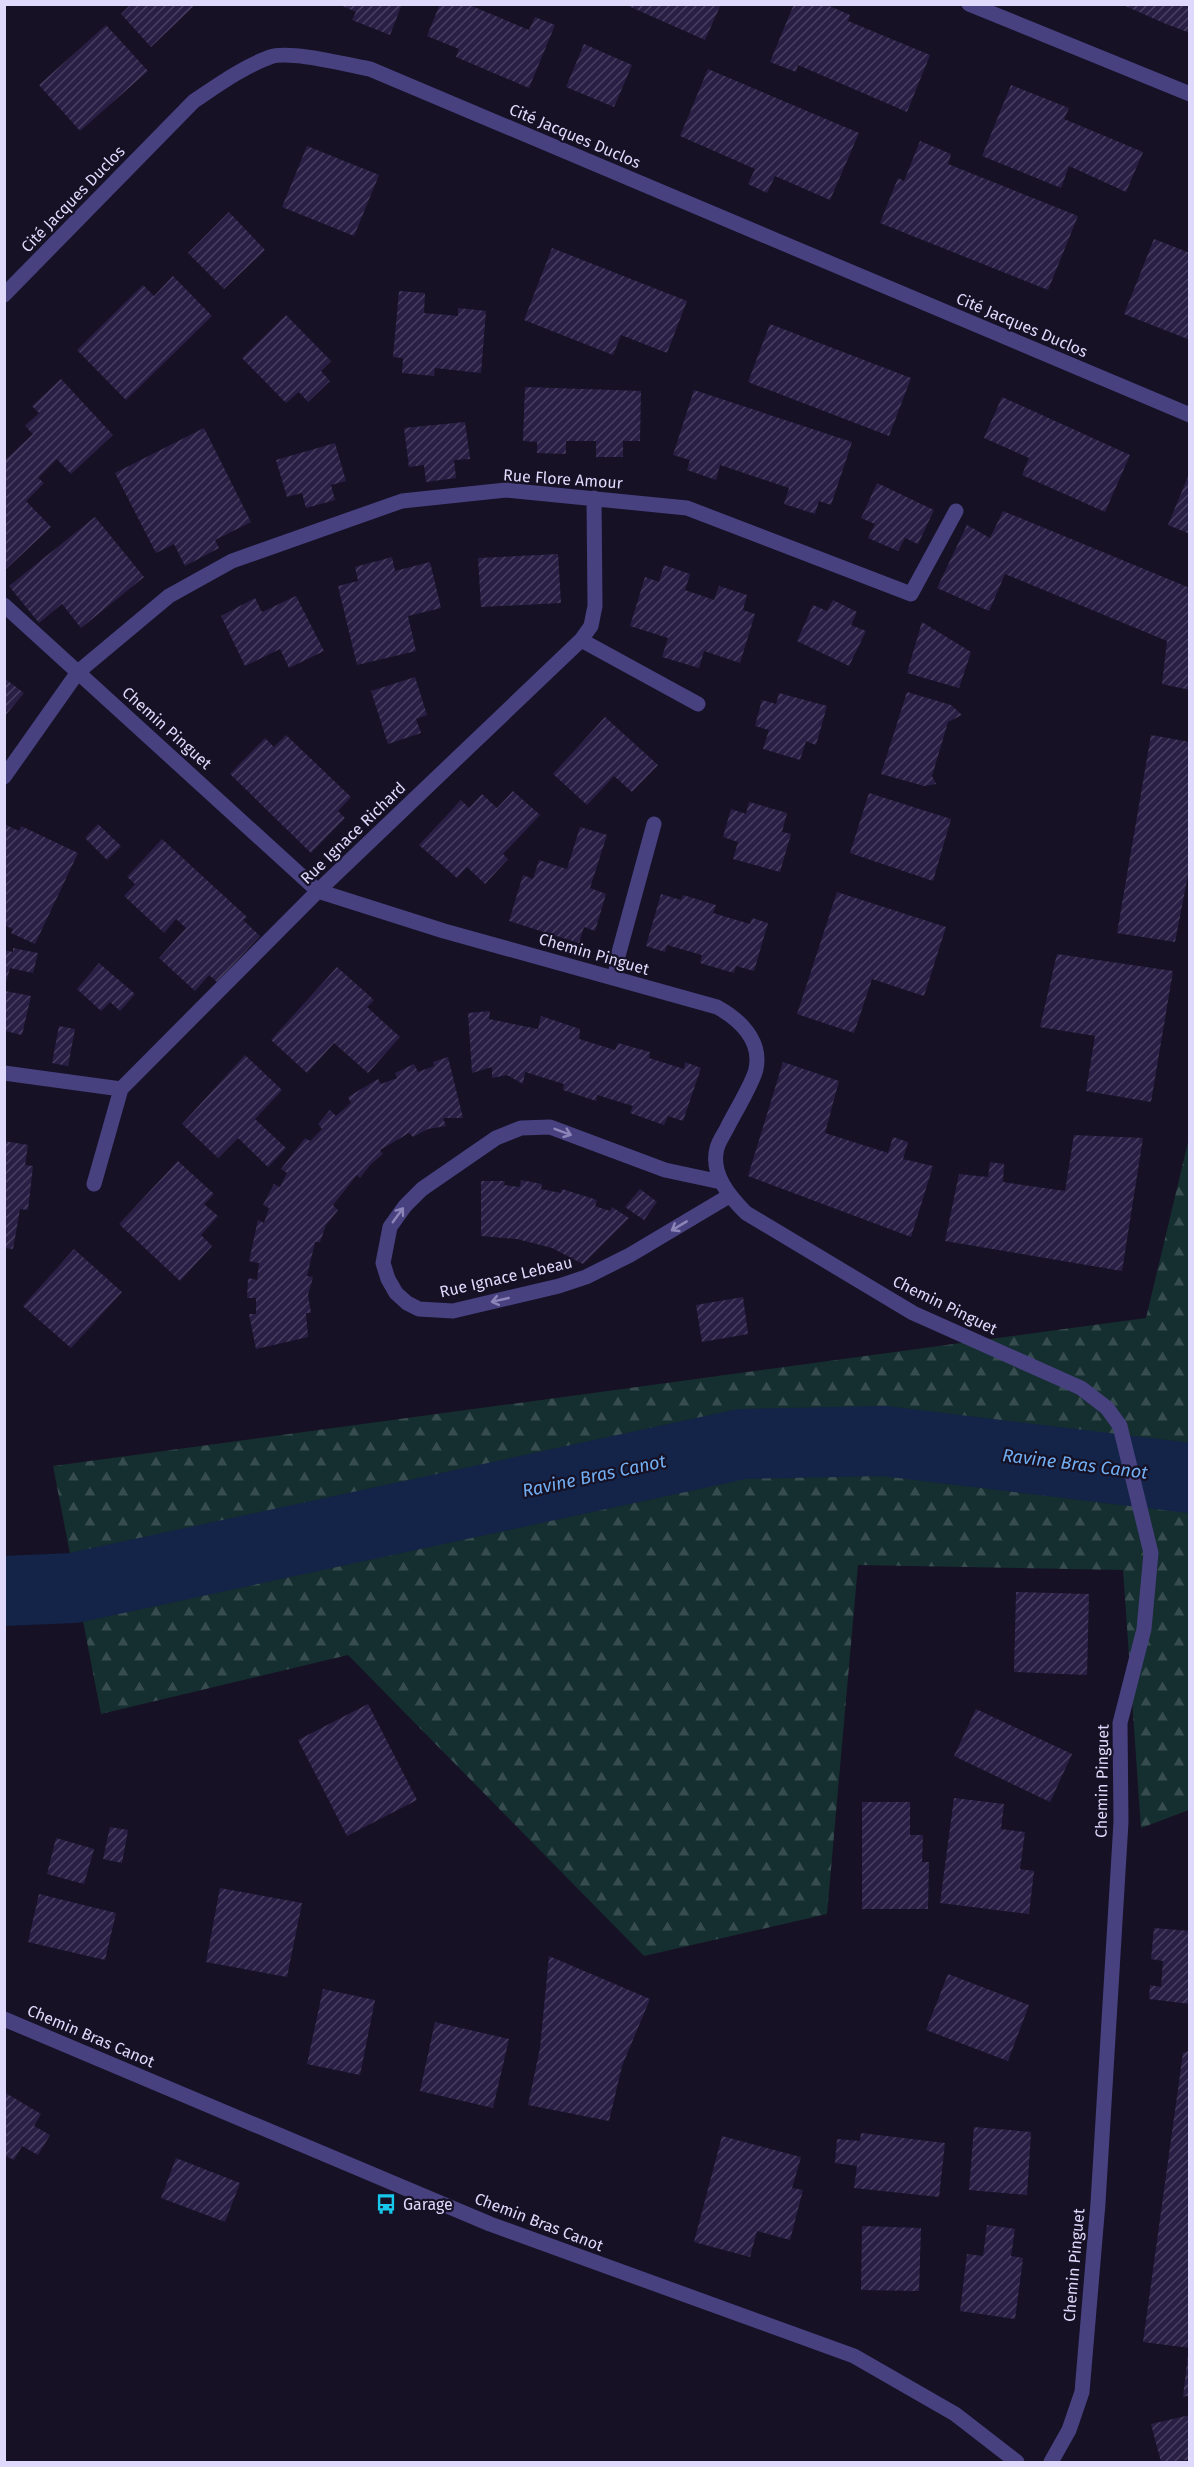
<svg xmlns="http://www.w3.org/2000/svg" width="1194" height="2467" font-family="'Fira Sans',sans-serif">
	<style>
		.forest { fill: url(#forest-firs) }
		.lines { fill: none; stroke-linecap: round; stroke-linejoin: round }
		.river { stroke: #132448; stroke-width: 70 }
		.building { fill: url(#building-hatch) }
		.minor { stroke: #474180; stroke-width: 15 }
		.oneway { stroke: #8b85b8 }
		.labels { text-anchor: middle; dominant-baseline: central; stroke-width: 4.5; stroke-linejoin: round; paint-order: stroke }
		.street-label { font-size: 16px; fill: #dfd9fc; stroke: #161125 }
		.poi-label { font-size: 16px; fill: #dfd9fc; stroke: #161125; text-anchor: start }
		.water-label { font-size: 18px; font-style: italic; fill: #71aef2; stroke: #161125 }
	</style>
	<defs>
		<pattern id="forest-firs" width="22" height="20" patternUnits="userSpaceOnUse" patternTransform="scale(1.5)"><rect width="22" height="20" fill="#152e2f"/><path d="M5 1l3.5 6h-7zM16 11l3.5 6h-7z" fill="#374c4e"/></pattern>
		<pattern id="building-hatch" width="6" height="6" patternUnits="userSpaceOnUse" patternTransform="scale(1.5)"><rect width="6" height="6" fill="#291f45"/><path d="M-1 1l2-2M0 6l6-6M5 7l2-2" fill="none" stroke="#483f61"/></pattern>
	</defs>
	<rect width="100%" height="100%" fill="#161125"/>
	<!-- forest -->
	<path class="forest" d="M1189 1138V1810L1141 1828 1123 1570 858 1565 827 1914 644 1956 348 1655 101 1714 53 1466 1146 1318Z"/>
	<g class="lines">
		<!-- river -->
		<path class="river" d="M4 1591 73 1588 742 1444 884 1441 1190 1478"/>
	</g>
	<!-- building -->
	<path class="building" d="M131 4H196L151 47 121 14Z
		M338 4H402L390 35 352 20 356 12Z
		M440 4H467L529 30 535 17 555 25 529 88 456 57 459 49 427 36Z
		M624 4H721L705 40Z
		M794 4H825L850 15 848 21 930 55 907 112 798 65 796 72 770 62Z
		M1121 4H1190V33L1166 24Z
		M106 25 148 71 80 131 39 85Z
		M584 44 632 65 614 107 566 87Z
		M708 69 859 133 830 200 775 176 767 193 748 184 755 169 680 136Z
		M1011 85 1069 108 1064 119 1143 152 1126 192 1069 166 1061 188 982 156Z
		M920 141 951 154 948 164 1078 216 1048 290 880 223 898 178 904 181Z
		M307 146 379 175 354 236 282 207Z
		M229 212 265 250 224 289 188 253Z
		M1154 239 1190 253V340L1124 314Z
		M552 248 687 301 667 353 621 335 613 355 524 320Z
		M173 276 212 316 126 400 77 350 143 285 154 296Z
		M399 291 425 293 424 313 458 316V308L486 311 481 373 435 368 434 376 402 373 403 358 393 357Z
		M286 315 331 361 321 371 330 381 308 402 299 392 286 403 242 358Z
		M770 324 911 378 889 436 748 382Z
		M61 379 113 435 71 474 57 459 38 478 44 483 26 501 51 527 4 571V461L33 434 25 426 39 413 32 406Z
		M525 387 641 391 640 441H623V457H596V441H566V454L537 453V442L523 441Z
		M694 390 852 442 831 505 819 501 815 514 784 504 789 488 720 465 716 480 687 470 690 460 673 455Z
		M1002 397 1130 455 1105 512 1022 475 1029 458 984 438Z
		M465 422 470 459 454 460 456 478 426 482 424 465 409 467 404 428Z
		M204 428 251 522 215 540 219 548 185 566 174 544 156 553 115 473Z
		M335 443 346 481 331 485 335 500 306 508 302 493 287 497 276 460Z
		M1189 474H1190V534L1168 525Z
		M877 483 934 510 918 544 905 538 898 551 868 538 875 524 861 518Z
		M1003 511 1190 588V690L1162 684 1167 641 1005 574 989 611 937 588 967 525 990 538Z
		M95 517 144 577 81 628 62 604 39 623 9 586Z
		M558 554 561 603 481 607 478 558Z
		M392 557 395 571 430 562 441 608 408 616 416 651 357 665 338 586 358 581 355 567Z
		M664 565 690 574 685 590 714 600 719 586 747 595 743 610 755 614 740 663 704 651 699 668 662 657 668 638 630 626 645 577 659 582Z
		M296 596 324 651 289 668 280 649 245 666 221 616 255 598 262 612Z
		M833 600 857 612 851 625 866 631 849 666 797 641 813 605 827 611Z
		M922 622 971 652 959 688 907 673Z
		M415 677 427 715 416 719 421 733 388 744 371 691Z
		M4 678 24 693 4 717Z
		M907 692 951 705 962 715 948 722 932 776 936 784 924 786 881 774Z
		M779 693 827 706 816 745 806 741 800 760 763 749 769 730 755 726 762 700 776 704Z
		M605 717 658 765 632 792 614 776 587 805 553 774Z
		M286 735 351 797 338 811 345 818 311 853 230 774 265 738 274 747Z
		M1151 735 1190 742V865L1175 942 1117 933Z
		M513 791 540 815 503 854 508 859 485 884 467 867 457 878 419 845 461 800 469 808 482 794 497 808Z
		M869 793 951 819 933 881 850 853Z
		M749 802 787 813 782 832 791 834 780 872 733 859 738 842 723 837 731 809 746 814Z
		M4 824 19 831 21 826 78 853 35 944 11 933 13 929 4 925Z
		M98 824 121 846 107 860 85 838Z
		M580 827 607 835 590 888 606 894 595 931 584 927 579 943 509 921 523 875 533 879 539 860 567 869Z
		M162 839 247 917 243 920 260 936 217 982 209 975 195 991 159 958 186 928 176 919 164 933 124 896 135 884 127 877Z
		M837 892 946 927 924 996 872 979 854 1033 797 1014Z
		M661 894 681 900 683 895 716 905 713 913 750 924 752 918 768 923 754 971 736 966 734 973 700 963 702 955 667 945 665 952 646 946Z
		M13 948 38 953 33 973 10 968 4 990V950L13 952Z
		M1057 954 1173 971 1151 1102 1086 1091 1095 1036 1040 1027Z
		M99 963 135 994 120 1011 110 1002 101 1011 77 989Z
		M337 967 374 1000 367 1007 400 1037 368 1073 334 1043 307 1073 271 1040Z
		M5 991 31 996 22 1035 5 1031Z
		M490 1011 489 1019 538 1029 541 1016 580 1029 579 1039 615 1050 618 1043 650 1052 649 1058 684 1069 685 1062 701 1068 683 1121 668 1116 664 1125 630 1113 633 1106 597 1095 596 1101 563 1090 564 1084 525 1072 523 1084 507 1075 492 1078V1067L472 1073 468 1013Z
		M59 1026 75 1029 68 1066 52 1063Z
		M245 1055 282 1090 255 1119 286 1148 268 1167 238 1138 218 1158 182 1124Z
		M448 1057 463 1118H443L446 1126 428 1129 413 1137 409 1133 380 1150 383 1154 371 1164 360 1178 357 1175 333 1205 338 1210 326 1225 320 1242H315L307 1276 313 1277 308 1295 311 1313H306L308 1337 256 1349 249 1314H256V1298H247L248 1278 257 1280 259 1263 249 1261 258 1220 264 1223 269 1208 263 1205 274 1184 280 1187 287 1173 281 1169 305 1138 310 1141 322 1129 318 1124 330 1110 336 1116 351 1103 348 1097 378 1079 381 1084 397 1078 395 1073 414 1064 418 1072 434 1066 433 1062Z
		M783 1062 839 1081 825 1133 888 1153 893 1137 908 1142 903 1159 933 1166 911 1237 748 1176Z
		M1074 1135 1143 1138 1122 1271 945 1241 959 1174 988 1177 990 1162 1004 1164 1003 1182 1065 1191Z
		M4 1141 28 1145 25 1165 33 1166 28 1210 20 1209 13 1249 4 1248Z
		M178 1161 214 1194 204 1204 218 1216 201 1235 212 1246 180 1281 119 1224Z
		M521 1180 542 1184 541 1189 561 1193 562 1189 597 1200 595 1206 610 1211 612 1207 629 1218 583 1264 552 1248 517 1239 481 1236V1181H505L504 1185 520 1187Z
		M640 1189 657 1202 644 1220 625 1207Z
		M74 1249 122 1292 71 1348 23 1306Z
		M743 1297 748 1334 702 1342 696 1305Z
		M1016 1592 1089 1594 1087 1675 1014 1672Z
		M368 1704 417 1800 347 1836 298 1740Z
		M976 1709 1072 1754 1050 1802 954 1756Z
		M954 1798 1004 1804 1001 1829 1025 1832 1020 1869 1034 1871 1029 1914 940 1903Z
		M862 1802H910V1835H923L922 1862H929L928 1909H862Z
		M110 1827 128 1830 122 1863 103 1859Z
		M56 1838 94 1849 84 1884 47 1874Z
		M220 1888 302 1903 287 1977 206 1962Z
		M39 1894 116 1913 105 1960 28 1942Z
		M1154 1928 1190 1931V2004L1149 1999 1150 1985 1161 1987 1163 1961 1151 1959Z
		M549 1956 650 1999 622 2066 609 2121 528 2105 540 2048Z
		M948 1974 1029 2005 1008 2061 926 2030Z
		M323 1989 375 2000 360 2075 307 2064Z
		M435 2022 509 2039 493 2108 420 2091Z
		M1190 2050V2348L1143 2342 1183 2053Z
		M4 2092 41 2114 34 2126 50 2135 38 2155 22 2146 14 2160 4 2155Z
		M974 2127 1031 2132 1027 2195 969 2190Z
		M861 2133 945 2143 939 2197 854 2188 857 2166 835 2163 837 2139 860 2141Z
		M722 2136 801 2157 792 2188 803 2190 790 2240 757 2231 750 2257 694 2242Z
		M176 2158 240 2183 225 2222 161 2198Z
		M987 2225 1015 2229 1011 2256 1023 2258 1015 2319 960 2311 967 2254 983 2256Z
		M862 2226 921 2228 919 2291 861 2290Z
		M1188 2355 1190 2395 1183 2397Z
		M1190 2415V2460L1161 2462 1151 2424Z"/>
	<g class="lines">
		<!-- minor -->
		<path class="minor" d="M969 4 1190 94
			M4 295 194 101C218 85 243 67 270 57 290 50 348 65 370 69L1190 415
			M4 605 318 891 444 931 717 1007C739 1019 762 1040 756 1069 754 1081 734 1114 727 1128 724 1134 719 1141 717 1148 710 1174 730 1197 746 1213L913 1313 1081 1388 1107 1408 1120 1426 1151 1553 1144 1629 1120 1723 1121 1822 1098 2203 1082 2392 1069 2430 1051 2462
			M581 640 698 704
			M4 777 78 672 169 596 232 561 402 501 506 490 687 508 911 594 956 511
			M615 978 618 956 654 824
			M4 1073 121 1089
			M721 1182 665 1170 550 1127 521 1128 496 1138 422 1189 405 1206 390 1227 383 1263 388 1279 396 1293 407 1303 419 1309 453 1311 559 1286 586 1277 630 1255 729 1196
			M94 1184 121 1089 318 891 581 640 591 626 595 606 594 498
			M4 2019 490 2224 854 2356 955 2414 1017 2462"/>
	</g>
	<!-- one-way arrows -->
	<defs><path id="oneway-shaft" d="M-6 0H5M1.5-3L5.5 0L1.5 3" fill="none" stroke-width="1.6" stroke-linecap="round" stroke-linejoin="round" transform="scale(1.5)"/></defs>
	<g class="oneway">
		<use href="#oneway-shaft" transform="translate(563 1132) rotate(21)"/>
		<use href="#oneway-shaft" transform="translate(398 1215) rotate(-54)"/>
		<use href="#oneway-shaft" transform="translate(679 1226) rotate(149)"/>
		<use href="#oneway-shaft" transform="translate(500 1300) rotate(167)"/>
	</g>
	<!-- icons -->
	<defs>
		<g id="bus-bare" transform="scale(1.62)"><path d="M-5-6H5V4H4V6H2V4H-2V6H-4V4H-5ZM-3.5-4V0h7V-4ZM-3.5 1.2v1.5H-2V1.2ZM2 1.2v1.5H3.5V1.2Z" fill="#17c8ea" stroke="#161125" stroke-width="2.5" paint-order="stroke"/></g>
	</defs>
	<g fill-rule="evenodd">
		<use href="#bus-bare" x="386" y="2204"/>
	</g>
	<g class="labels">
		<!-- street labels -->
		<g class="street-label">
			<text transform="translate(575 136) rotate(23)">Cité Jacques Duclos</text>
			<text transform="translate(73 199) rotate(-46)">Cité Jacques Duclos</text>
			<text transform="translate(1022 325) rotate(23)">Cité Jacques Duclos</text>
			<text transform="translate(563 479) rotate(4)">Rue Flore Amour</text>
			<text transform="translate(167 728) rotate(42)">Chemin Pinguet</text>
			<text transform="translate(353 833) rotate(-44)">Rue Ignace Richard</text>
			<text transform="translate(594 954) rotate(16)">Chemin Pinguet</text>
			<text transform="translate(506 1277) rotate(-13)">Rue Ignace Lebeau</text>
			<text transform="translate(945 1305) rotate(26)">Chemin Pinguet</text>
			<text transform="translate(1102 1781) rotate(-89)">Chemin Pinguet</text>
			<text transform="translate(91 2036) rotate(23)">Chemin Bras Canot</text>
			<text transform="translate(539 2222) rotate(21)">Chemin Bras Canot</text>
			<text transform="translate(1074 2265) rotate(-85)">Chemin Pinguet</text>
		</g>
		<!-- poi labels -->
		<g class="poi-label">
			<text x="403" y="2204">Garage</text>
		</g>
		<!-- water labels -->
		<g class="water-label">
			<text transform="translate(1075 1464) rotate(7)">Ravine Bras Canot</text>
			<text transform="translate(594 1476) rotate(-12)">Ravine Bras Canot</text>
		</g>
	</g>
	<!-- border -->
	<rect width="1194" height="2467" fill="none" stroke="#dfd9fc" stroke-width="12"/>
</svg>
